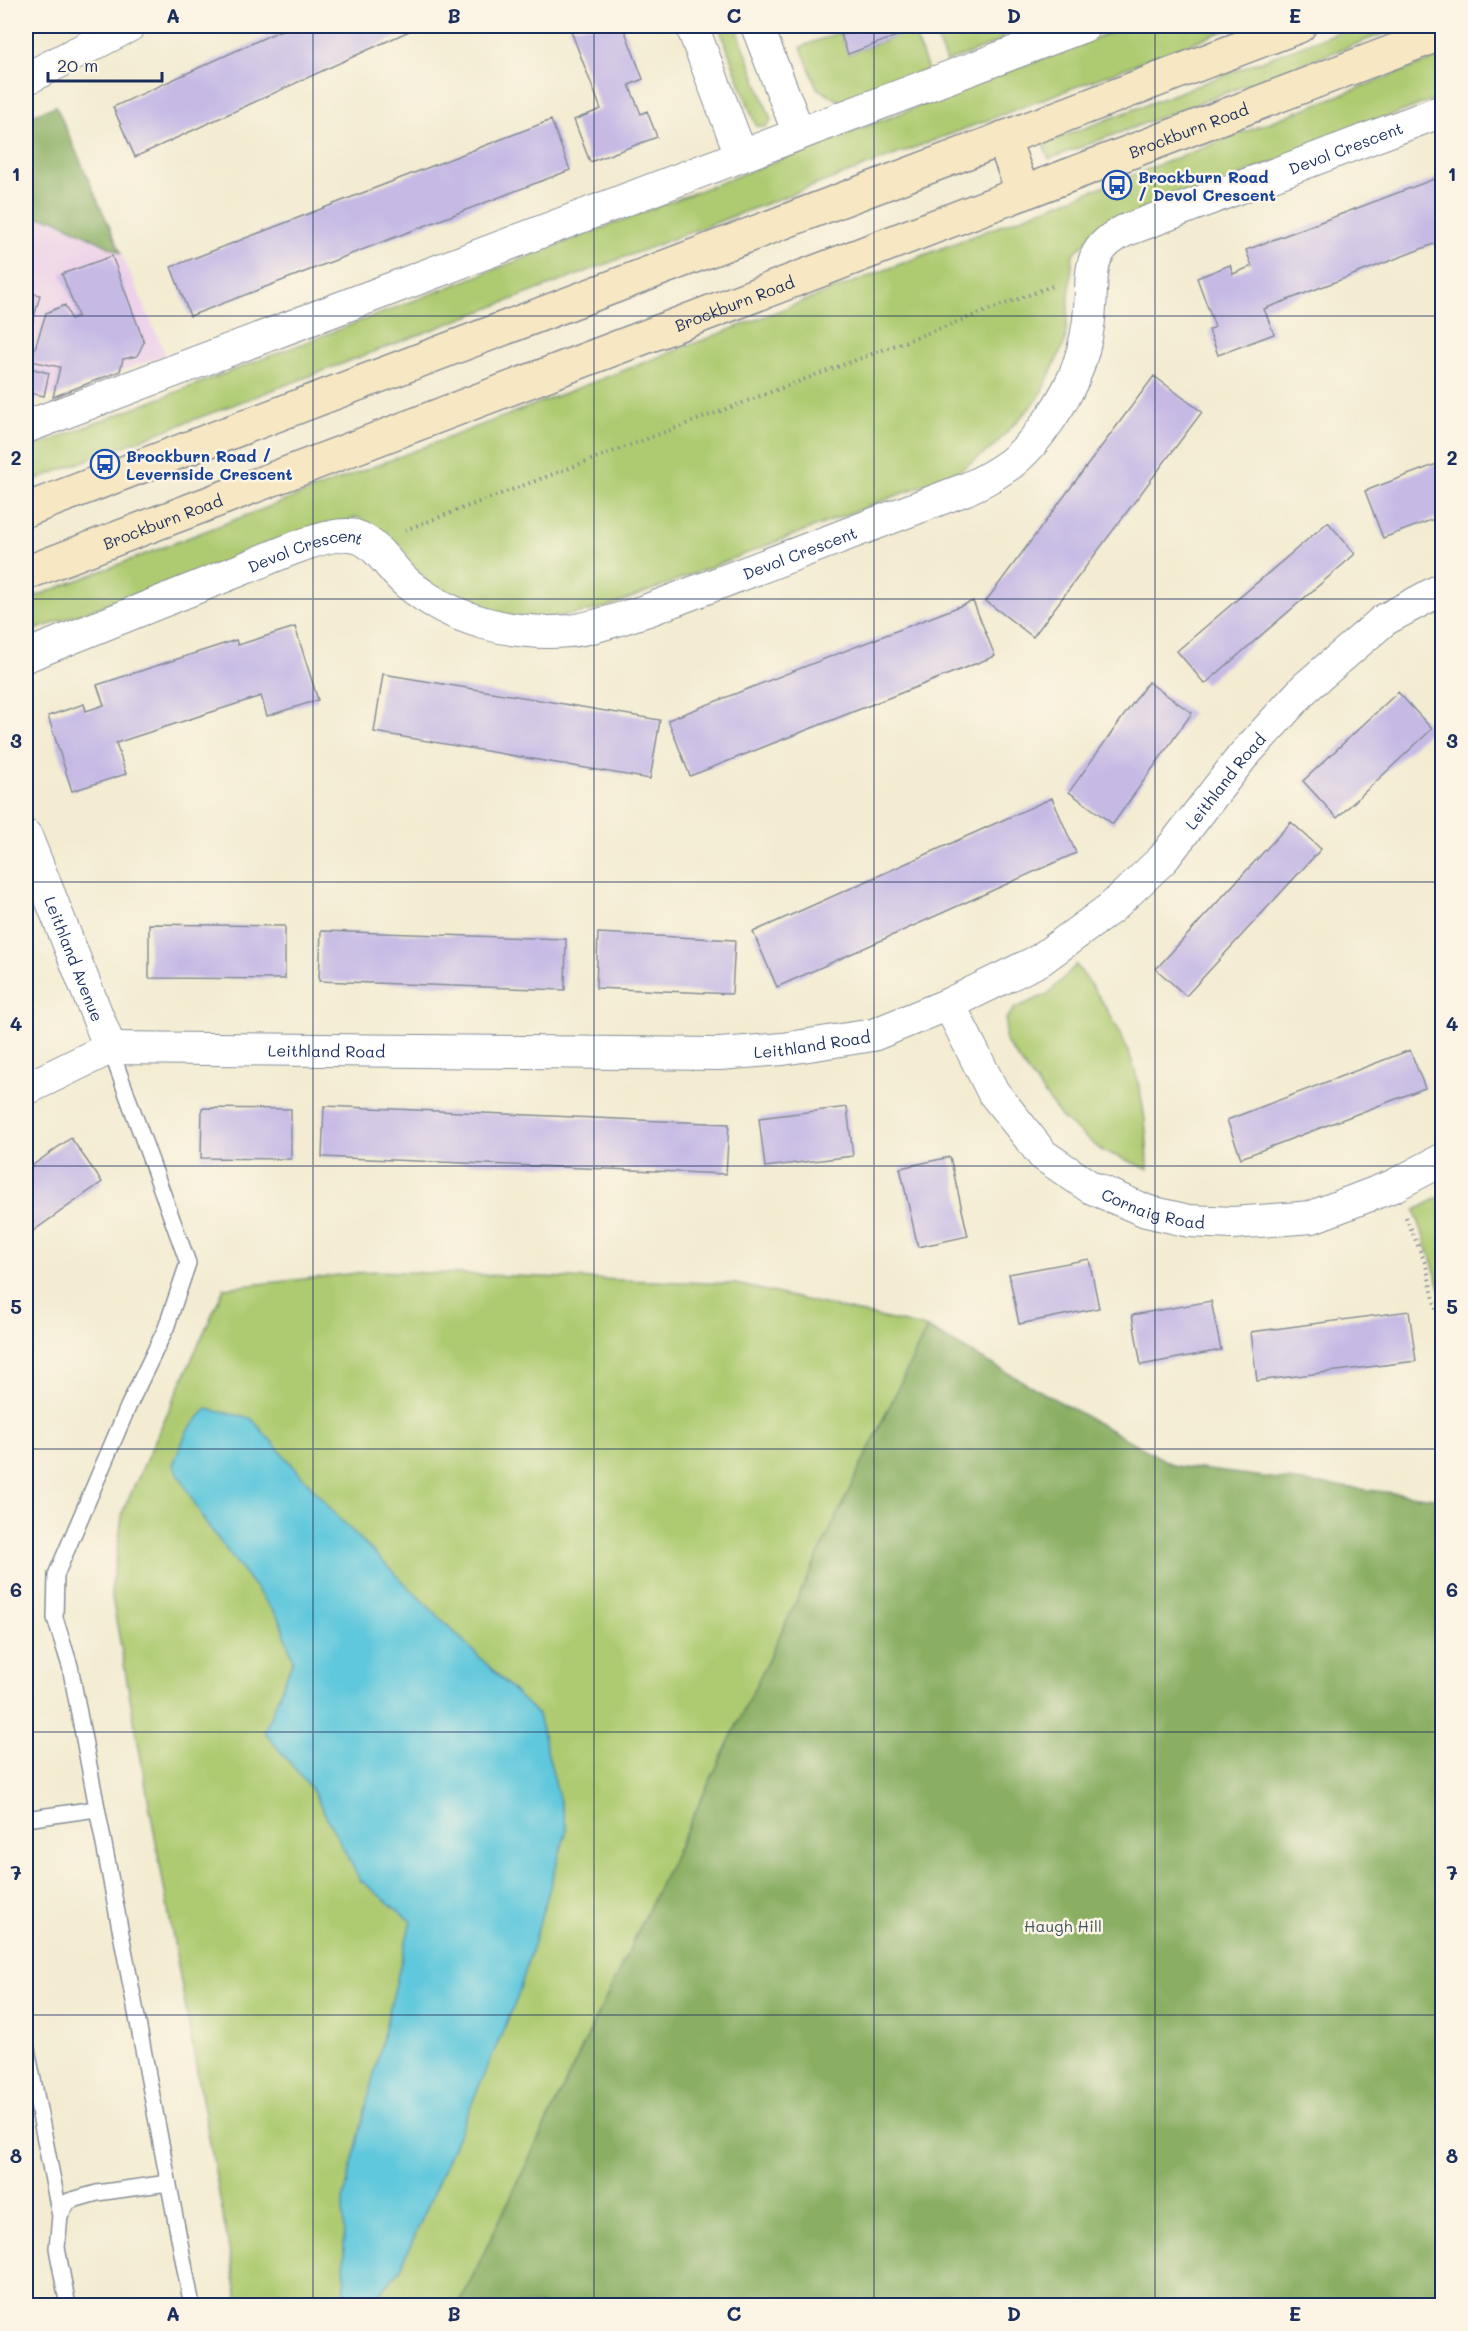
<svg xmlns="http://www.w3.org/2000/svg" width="1468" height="2331" font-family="Mali,sans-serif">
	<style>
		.built { fill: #edd1e9 }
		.green { fill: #aecb71; stroke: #647d68; stroke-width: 1.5 }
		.forest { fill: #8aaf63; stroke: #526f60; stroke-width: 1.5 }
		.water { fill: #60c8dc; stroke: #3e7c9d; stroke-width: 1.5 }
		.building { fill: #c6bae5 }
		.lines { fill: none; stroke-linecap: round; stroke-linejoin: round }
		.lane-casing { stroke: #878e98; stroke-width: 18 }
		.street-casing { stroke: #878e98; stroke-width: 34 }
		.secondary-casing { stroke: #878e98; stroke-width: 36 }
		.path { stroke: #878e98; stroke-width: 4; stroke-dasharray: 1.5 4.5; stroke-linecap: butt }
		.lane { stroke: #fff; stroke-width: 15 }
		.street { stroke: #fff; stroke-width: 32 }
		.secondary { stroke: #f7e8c3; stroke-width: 33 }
		.grid { fill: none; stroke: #1b2f5e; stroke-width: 1.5; stroke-opacity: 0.55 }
		.labels { text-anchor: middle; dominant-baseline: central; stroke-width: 5; stroke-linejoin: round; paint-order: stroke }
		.street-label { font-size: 16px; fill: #1b2f5e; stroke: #fcf5e5 }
		.transit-label { font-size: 16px; font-weight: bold; fill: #164399; stroke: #fcf5e5; text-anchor: start }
		.park-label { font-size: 16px; fill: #405663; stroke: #fcf5e5 }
		.neatline { fill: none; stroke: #1b2f5e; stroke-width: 2 }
		.grid-label { font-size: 20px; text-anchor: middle; font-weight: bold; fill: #1b2f5e }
	</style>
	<rect width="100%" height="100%" fill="#fcf5e5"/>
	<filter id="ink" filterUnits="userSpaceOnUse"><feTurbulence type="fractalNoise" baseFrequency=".0167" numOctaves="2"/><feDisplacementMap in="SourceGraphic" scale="12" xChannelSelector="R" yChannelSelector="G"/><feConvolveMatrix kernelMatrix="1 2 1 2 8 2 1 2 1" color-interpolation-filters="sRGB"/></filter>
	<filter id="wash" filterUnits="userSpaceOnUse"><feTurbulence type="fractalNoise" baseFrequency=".008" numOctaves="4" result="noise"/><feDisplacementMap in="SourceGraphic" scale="24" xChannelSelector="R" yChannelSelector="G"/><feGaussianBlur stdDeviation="1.35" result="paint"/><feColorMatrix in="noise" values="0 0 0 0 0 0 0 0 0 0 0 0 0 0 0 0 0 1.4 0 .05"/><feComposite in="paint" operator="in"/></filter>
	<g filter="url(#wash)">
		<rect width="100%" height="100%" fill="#f3ecd2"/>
		<!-- built -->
		<path class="built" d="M26 217 54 219 121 253 166 355 26 404Z"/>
		<!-- green -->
		<path class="green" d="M719 26H736L771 120 766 127 756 126Z
			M946 26H998L1004 40 946 62 933 30Z
			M1127 26H1237L26 483V450Z
			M1354 26H1404L1049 159 1043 144Z
			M913 30 928 70 842 103 817 88 801 47 840 32 848 54Z
			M1442 56V96L1098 231 1073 254 1065 342 1038 399 992 448 957 472 605 608 542 620 508 616 440 592 358 517 31 631 26 619V600Z
			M1076 965C1129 1032 1147 1084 1148 1169L1101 1150 1062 1118 1005 1041 1006 1019 1015 1008 1048 994Z
			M1442 1196V1293L1415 1210Z
			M375 1271 736 1284 927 1328 459 2305H239L111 1592 123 1511 224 1288Z"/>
		<!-- forest -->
		<path class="forest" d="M56 106 121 253 54 219 26 217V117Z
			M927 1328 1175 1466 1442 1499V2305H459Z"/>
		<!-- water -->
		<path class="water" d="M206 1409 251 1418 339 1518 538 1715 567 1829 518 1996 400 2270 370 2305H345L343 2201 411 1921 360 1880 311 1788 264 1732 293 1660 280 1620 206 1523 173 1465 187 1431Z"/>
		<g id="blocks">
			<!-- building -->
			<path class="building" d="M290 26H420L135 157 113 107Z
				M569 26H623L643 79 629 85 641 114 647 111 657 137 590 162 574 120 601 109Z
				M843 26H911L913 30 848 54 840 32 845 30Z
				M931 26H945L933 30Z
				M551 120 570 170 190 316 171 267Z
				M1442 176V241L1264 309 1274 334 1218 355 1209 330 1215 327 1197 278 1230 265 1233 274 1252 266 1246 250Z
				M112 256 144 342 137 356 123 359 120 371 53 397 60 367 31 361 46 313 65 305 71 319 78 316 62 274Z
				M26 292 40 295 26 347Z
				M26 367 49 373 44 396 30 393 26 405Z
				M1154 376 1202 412 1033 637 986 601Z
				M1442 462V516L1383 538 1365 491Z
				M1328 522 1355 554 1205 684 1177 651Z
				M973 601 995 656 690 776 668 720Z
				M295 627 318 700 267 716 261 696 116 743 126 774 72 791 48 716 84 704 86 711 104 705 97 685 236 640 238 645Z
				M383 674 660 720 650 779 374 732Z
				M1148 682 1192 713 1113 824 1069 792Z
				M1398 692 1432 729 1337 818 1303 781Z
				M1052 798 1076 853 777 987 753 932Z
				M1291 822 1321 849 1186 996 1156 969Z
				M149 924 285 926V979L149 978Z
				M321 931 566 939 565 990 319 981Z
				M598 933 735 940 732 994 596 988Z
				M1442 947V961L1437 951Z
				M1410 1050 1425 1088 1241 1158 1227 1120Z
				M324 1106 729 1124 726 1174 322 1157Z
				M847 1107 853 1156 765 1167 759 1118Z
				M202 1108 291 1109V1159L201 1158Z
				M71 1138 102 1182 26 1236V1170Z
				M950 1157 968 1236 918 1247 900 1168Z
				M1089 1259 1099 1308 1019 1324 1009 1274Z
				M1211 1301 1221 1350 1141 1365 1132 1315Z
				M1409 1311 1416 1361 1257 1381 1251 1332Z"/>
		</g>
	</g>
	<g filter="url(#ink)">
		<use href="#blocks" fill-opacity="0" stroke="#878e98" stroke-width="1.5"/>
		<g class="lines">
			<!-- lane casing -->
			<g class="lane-casing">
				<path id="lane" d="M110 1048 188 1263 166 1328 128 1407 56 1575 55 1618 70 1666 192 2306
					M26 1819 96 1809
					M26 2044 60 2216
					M68 2306 57 2248 60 2216 69 2201 97 2193 168 2183"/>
			</g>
			<!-- street casing -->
			<g class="street-casing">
				<g id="street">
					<path d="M692 26 741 155"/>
					<path d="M757 26 799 134"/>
					<path d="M26 79 129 26"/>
					<path d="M26 427 1084 26"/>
					<path id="s1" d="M26 656C99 627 172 598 245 568 270 558 324 533 349 535 374 537 389 568 407 583 451 620 512 636 569 631 596 628 622 618 648 610L966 489C982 482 996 474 1010 464 1036 444 1067 398 1078 367 1084 349 1089 328 1090 308 1093 272 1086 250 1124 231L1442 111"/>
					<path id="s2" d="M26 836 110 1048"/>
					<path id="s3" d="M949 1004 993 1092 1043 1155 1090 1187 1146 1211 1189 1221 1233 1223 1312 1217 1393 1186 1442 1160"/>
					<path id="s4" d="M26 1089 110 1048 720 1054 783 1049 873 1035 949 1004 1040 960 1111 908 1163 859 1242 757 1305 688 1384 620 1442 589"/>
				</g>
			</g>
			<!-- secondary casing -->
			<g class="secondary-casing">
				<g id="secondary">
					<path d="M1003 138 1023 193"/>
					<path d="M26 510 1299 26"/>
					<path id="s5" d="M26 573 1442 33"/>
				</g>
			</g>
			<!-- path -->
			<path class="path" d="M405 530 1055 285
				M1406 1217 1426 1265 1437 1313 1442 1320"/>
			<!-- lane -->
			<use href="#lane" class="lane"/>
			<!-- street -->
			<use href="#street" class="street"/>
			<!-- secondary -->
			<use href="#secondary" class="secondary"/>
		</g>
	</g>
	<!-- grid -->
	<path class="grid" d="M313 26V2306M594 26V2306M874 26V2306M1155 26V2306M26 316H1442M26 599H1442M26 882H1442M26 1166H1442M26 1449H1442M26 1732H1442M26 2015H1442"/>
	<!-- icons -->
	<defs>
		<g id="bus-ring" transform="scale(1.5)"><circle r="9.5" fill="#fcf5e5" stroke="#1a4fb4" stroke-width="1.5"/><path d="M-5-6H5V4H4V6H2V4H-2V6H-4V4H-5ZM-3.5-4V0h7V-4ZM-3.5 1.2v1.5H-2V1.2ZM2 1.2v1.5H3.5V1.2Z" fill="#1a4fb4"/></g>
	</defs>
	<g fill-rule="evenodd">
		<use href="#bus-ring" x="1117" y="185"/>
		<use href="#bus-ring" x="105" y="464"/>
	</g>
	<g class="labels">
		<!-- street labels -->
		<g class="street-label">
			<text stroke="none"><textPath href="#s5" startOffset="1244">Brockburn Road</textPath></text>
			<text stroke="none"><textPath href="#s1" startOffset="1576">Devol Crescent</textPath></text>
			<text stroke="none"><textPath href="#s5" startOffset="758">Brockburn Road</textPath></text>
			<text stroke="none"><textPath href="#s5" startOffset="146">Brockburn Road</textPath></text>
			<text stroke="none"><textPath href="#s1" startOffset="840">Devol Crescent</textPath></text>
			<text stroke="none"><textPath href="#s1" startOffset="300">Devol Crescent</textPath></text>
			<text stroke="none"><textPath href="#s4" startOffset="1300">Leithland Road</textPath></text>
			<text stroke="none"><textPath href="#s2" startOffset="132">Leithland Avenue</textPath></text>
			<text stroke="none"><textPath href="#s4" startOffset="796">Leithland Road</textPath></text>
			<text stroke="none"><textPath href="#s4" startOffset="310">Leithland Road</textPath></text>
			<text stroke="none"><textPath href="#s3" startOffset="303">Cornaig Road</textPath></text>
		</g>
		<!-- transit labels -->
		<g class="transit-label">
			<text x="1138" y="176">Brockburn Road<tspan x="1138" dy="18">/ Devol Crescent</tspan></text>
			<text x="126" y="455">Brockburn Road /<tspan x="126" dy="18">Levernside Crescent</tspan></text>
		</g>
		<!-- park labels -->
		<g class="park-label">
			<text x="1063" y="1925">Haugh Hill</text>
		</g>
	</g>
	<!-- margin -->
	<rect width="1468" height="2331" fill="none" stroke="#fcf5e5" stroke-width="66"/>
	<!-- scale -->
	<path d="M48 72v9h114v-9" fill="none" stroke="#1b2f5e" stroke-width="3"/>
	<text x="57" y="72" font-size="18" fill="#1b2f5e" stroke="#fcf5e5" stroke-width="4.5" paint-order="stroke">20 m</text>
	<rect x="33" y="33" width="1402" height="2265" class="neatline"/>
	<g class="grid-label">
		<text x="173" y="23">A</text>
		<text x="454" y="23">B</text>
		<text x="734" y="23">C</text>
		<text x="1014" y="23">D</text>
		<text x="1295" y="23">E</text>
		<text x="16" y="181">1</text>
		<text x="1452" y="181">1</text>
		<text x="16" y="465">2</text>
		<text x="1452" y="465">2</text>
		<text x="16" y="748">3</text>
		<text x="1452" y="748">3</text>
		<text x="16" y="1031">4</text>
		<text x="1452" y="1031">4</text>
		<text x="16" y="1314">5</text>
		<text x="1452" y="1314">5</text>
		<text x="16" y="1597">6</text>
		<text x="1452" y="1597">6</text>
		<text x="16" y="1880">7</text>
		<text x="1452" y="1880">7</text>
		<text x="16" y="2163">8</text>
		<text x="1452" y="2163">8</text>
		<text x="173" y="2321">A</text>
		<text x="454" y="2321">B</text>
		<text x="734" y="2321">C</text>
		<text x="1014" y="2321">D</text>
		<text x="1295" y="2321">E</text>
	</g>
</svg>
